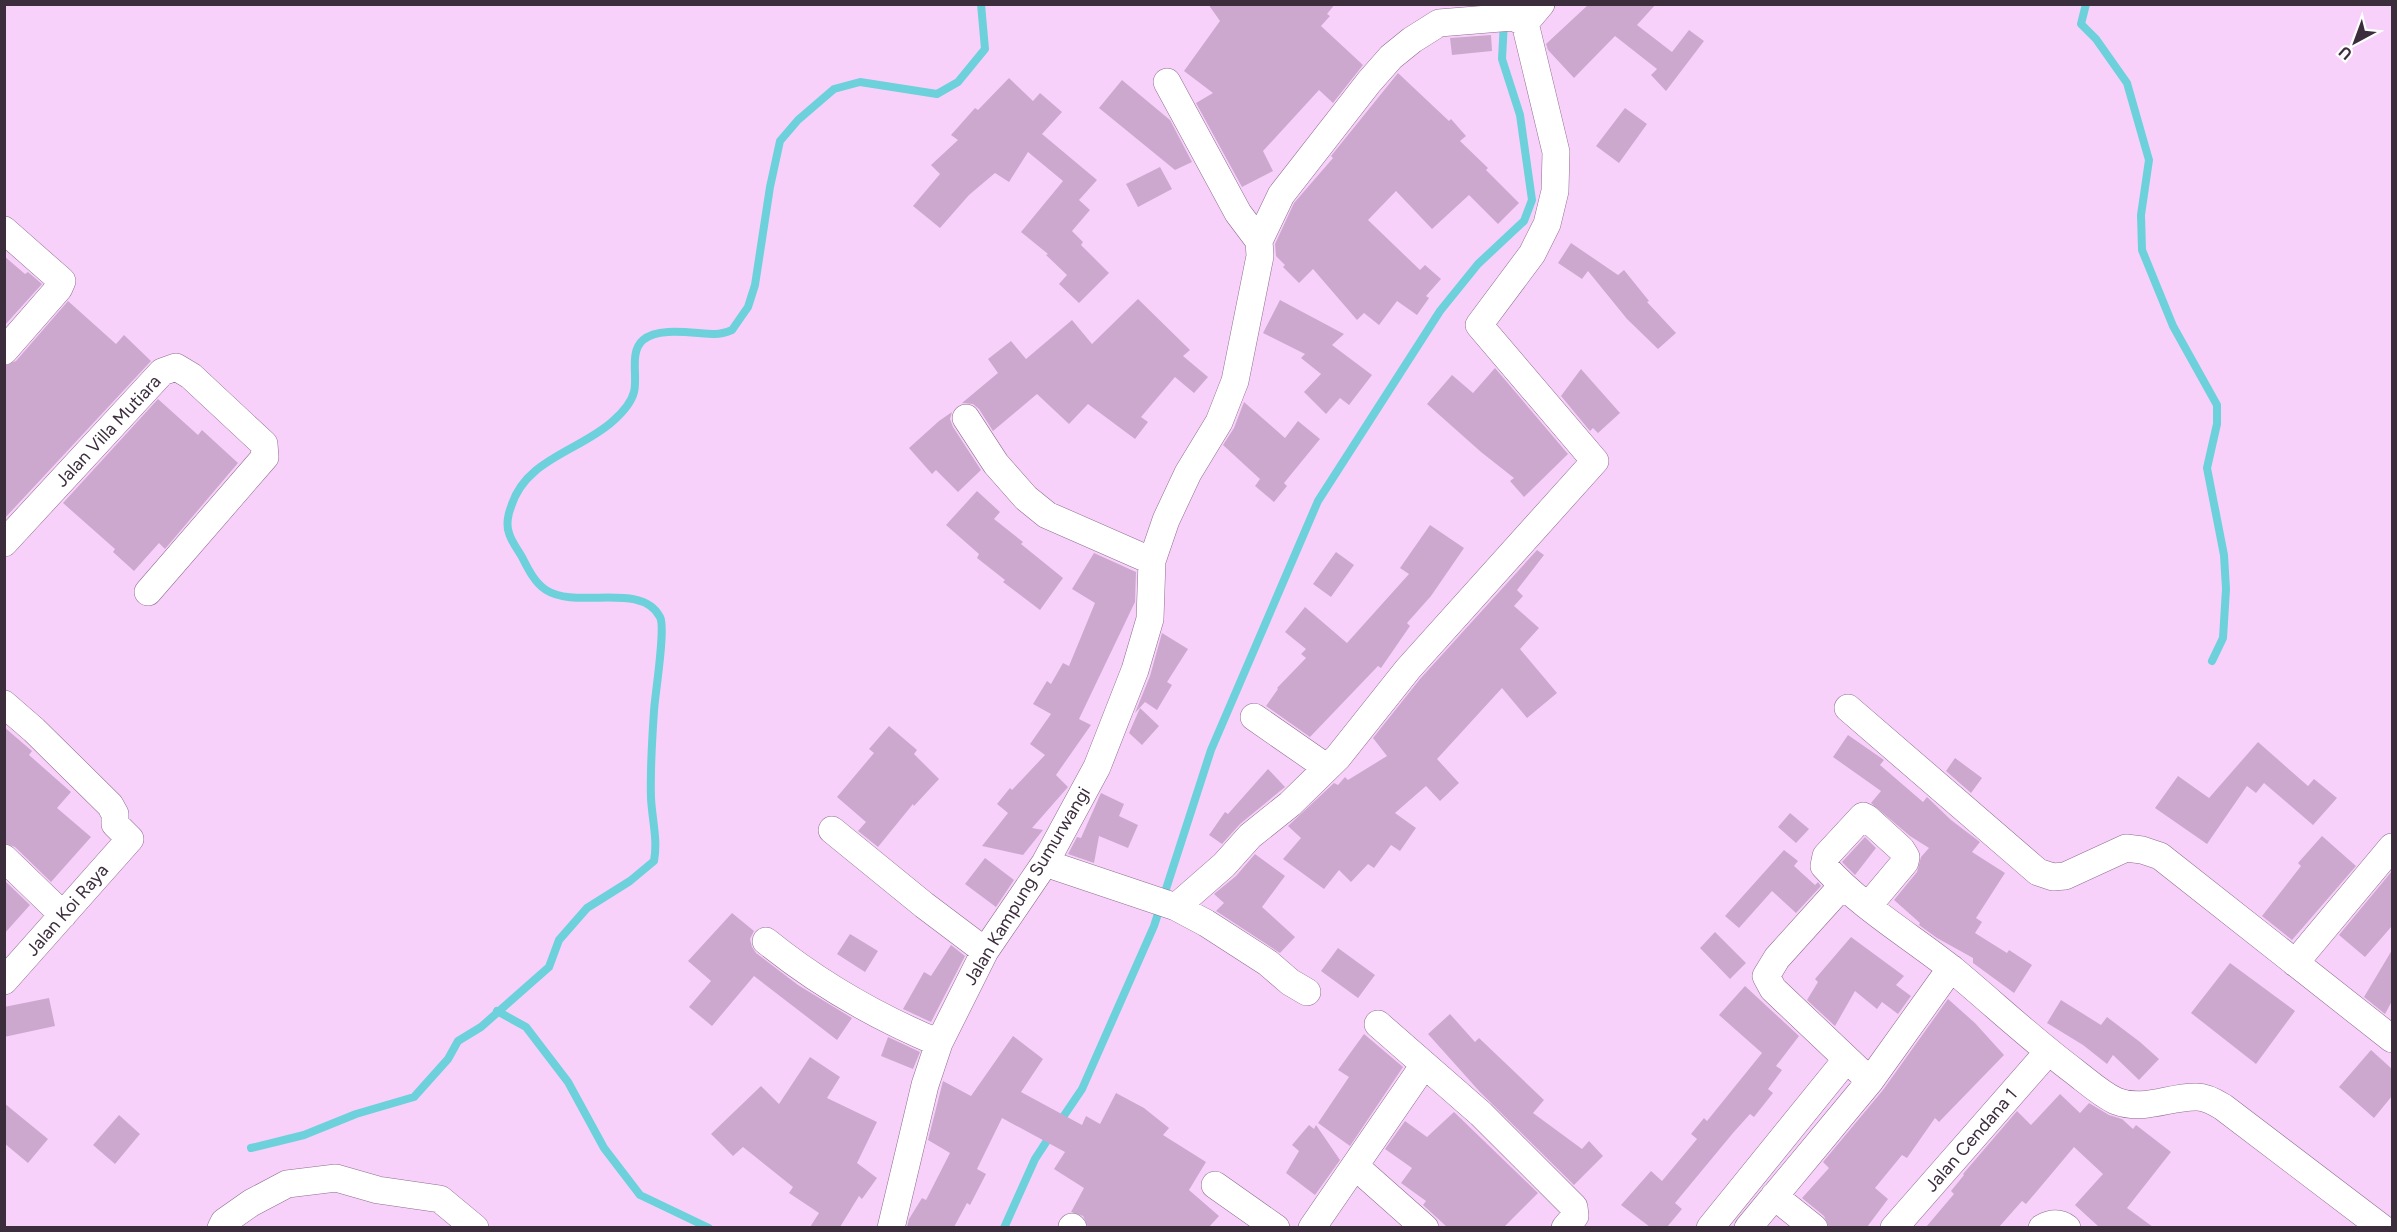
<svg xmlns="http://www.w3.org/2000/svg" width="2397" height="1232" font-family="Figtree,sans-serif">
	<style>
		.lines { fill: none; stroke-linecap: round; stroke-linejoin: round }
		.stream { stroke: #6cd1db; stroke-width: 8 }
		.building { fill: #cca8cf }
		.minor-casing { stroke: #8e6c90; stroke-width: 28 }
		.minor { stroke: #fff; stroke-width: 27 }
		.labels { text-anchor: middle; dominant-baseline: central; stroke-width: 4.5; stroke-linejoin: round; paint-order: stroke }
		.street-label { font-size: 18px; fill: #3c2d3d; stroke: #fff }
	</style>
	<rect width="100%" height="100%" fill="#f8d1fa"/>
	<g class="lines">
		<!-- stream -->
		<path class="stream" d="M2086 4 2081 24 2096 39 2127 83 2149 160 2141 215 2142 250 2173 326 2217 405V424L2207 468 2224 555 2226 589 2223 638 2212 661
			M497 1011 526 1027 568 1082 604 1148 640 1195 709 1228
			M1059 1123 1082 1089 1154 926 1211 750 1318 501 1440 311 1478 264 1524 221 1532 200 1520 115 1502 59 1504 21
			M251 1148 304 1135 356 1114 414 1097 448 1059 458 1041 481 1027 549 967 559 940 587 908 630 881 654 861C658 840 652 819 651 798 650 770 652 740 654 711 655 694 666 628 660 617 641 581 577 610 546 590 535 583 528 569 522 557 518 550 511 541 509 533 506 525 508 514 511 507 525 459 580 451 613 421 622 413 631 404 634 392 638 376 629 352 643 340 659 326 696 334 715 334 721 334 727 332 732 330L748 307 755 285 770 187 780 141 798 120 834 89 860 82 937 94 958 82 985 49 981 4
			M1004 1228 1035 1159 1052 1133"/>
	</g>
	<!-- building -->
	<path class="building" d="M1208 4H1335L1327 14 1330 16 1321 26 1363 65 1333 103 1319 90 1263 151 1273 171 1242 187 1196 103 1213 93 1184 71 1220 21Z
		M1589 4H1656L1637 25 1672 52 1689 30 1704 41 1666 91 1651 75 1657 69 1615 36 1574 78 1548 50 1546 44Z
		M1491 35 1492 51 1452 55 1450 38Z
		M1398 73 1449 121 1451 119 1466 136 1460 141 1488 168 1486 170 1519 203 1498 224 1469 195 1432 229 1396 191 1368 220 1420 270 1425 265 1441 279 1426 296 1429 298 1417 315 1397 301 1379 325 1364 313 1357 320 1313 269 1299 283 1283 267 1285 265 1276 256 1275 244 1294 203 1333 158 1331 156Z
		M1009 78 1033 101 1040 93 1062 112 1042 134 1097 180 1079 200 1090 210 1072 231 1083 242 1081 245 1109 273 1079 303 1059 284 1067 275 1046 255 1048 254 1021 232 1063 181 1028 152 1009 182 995 173 969 195 940 228 913 206 940 174 931 165 958 140 951 135 975 108 978 110Z
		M1122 80 1170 120 1192 162 1175 170 1099 108Z
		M1625 108 1647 124 1619 163 1596 146Z
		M1160 167 1172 189 1138 207 1126 184Z
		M1571 243 1618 275 1624 270 1649 301 1647 302 1676 333 1658 349 1627 319 1588 271 1582 279 1558 263Z
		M4 256 25 274 28 272 42 284 4 326Z
		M1138 299 1190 350 1183 356 1208 377 1194 393 1175 377 1141 417 1148 422 1135 439 1088 404 1069 424 1037 394 993 431 979 409 973 404 962 403 998 373 988 359 1011 341 1026 359 1072 320 1092 344Z
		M1280 300 1344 334 1332 345 1372 375 1349 405 1340 398 1326 414 1304 392 1321 374 1301 358 1305 354 1263 333Z
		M68 301 116 344 124 335 151 361 4 519V366L16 361Z
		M1495 368 1568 454 1524 497 1510 481 1514 478 1481 452 1427 404 1452 375 1473 393Z
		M1581 369 1620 413 1598 433 1593 428 1590 431 1561 396Z
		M158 399 198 435 202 430 238 463 165 549 159 543 134 571 113 552 115 549 63 503Z
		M1244 402 1285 438 1298 421 1320 439 1284 483 1287 486 1274 502 1255 486 1260 479 1223 445 1234 428Z
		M952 412 950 419 953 427 981 470 958 492 936 470 932 474 909 448 939 421Z
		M977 491 1000 512 994 519 1023 542 1021 544 1063 578 1040 610 1003 582 1005 580 977 558 979 554 946 525Z
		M1430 525 1464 548 1431 596 1407 623 1410 626 1381 668 1378 666 1310 737 1266 706 1278 689 1277 688 1306 658 1301 654 1306 649 1285 632 1305 607 1347 643 1409 574 1400 568Z
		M1537 550 1544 555 1517 590 1523 596 1514 606 1539 628 1520 649 1557 693 1527 718 1502 688 1437 759 1459 783 1440 801 1426 786 1395 813 1416 828 1400 851 1391 845 1374 868 1368 864 1351 882 1339 870 1324 889 1283 859 1301 838 1288 826 1334 783 1338 785 1345 777 1348 780 1387 756 1373 738 1420 679Z
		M1336 552 1354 565 1331 597 1313 584Z
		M1094 553 1136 572 1135 602 1079 719 1091 725 1056 775 1068 787 1032 828 1043 830 1023 855 982 846 1008 813 997 804 1010 788 1012 790 1045 755 1030 744 1051 714 1033 704 1047 681 1051 684 1063 663 1069 666 1095 603 1072 589Z
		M1162 633 1188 649 1167 682 1172 685 1157 710 1145 702 1135 713 1150 676Z
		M1140 708 1159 726 1142 745 1129 733Z
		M889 726 917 750 914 754 939 779 914 806 913 804 878 847 858 831 866 822 837 797 874 753 869 749Z
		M4 727 32 751 29 755 71 792 57 808 91 837 51 882 15 847 4 843Z
		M1848 735 1884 760 1880 765 1923 802 1927 797 1951 820 1980 842 1972 852 2005 873 1976 918 1982 922 1975 933 2007 953 2009 950 2032 965 2014 993 1973 963V958L1937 938 1919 925 1920 923 1894 900 1917 872 1921 857 1929 848 1910 836 1871 803 1881 791 1833 757Z
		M2258 742 2308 786 2314 779 2337 798 2313 825 2264 783 2256 793 2247 786 2207 844 2155 808 2178 776 2209 798Z
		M1955 758 1982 778 1971 793 1946 771Z
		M1268 769 1285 787 1240 824 1222 844 1209 835 1225 812 1228 814Z
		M1101 793 1124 804 1119 816 1138 825 1128 848 1099 836 1094 863 1068 854 1077 837 1081 838Z
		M1790 813 1809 829 1796 843 1778 827Z
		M2322 836 2356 866 2292 940 2262 916 2301 866 2298 863Z
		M1865 837 1876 848 1855 875 1842 862Z
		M1784 850 1798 861 1794 866 1815 885 1818 882 1821 886 1796 913 1772 891 1739 928 1725 916Z
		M1255 854 1285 876 1262 907 1295 937 1280 953 1216 911 1224 903 1214 894 1236 876Z
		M985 858 1014 880 996 907 965 884Z
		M2392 871V926L2365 957 2339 935Z
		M4 880 30 905 4 934Z
		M732 913 754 931 750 939 752 947 756 953 798 985 852 1018 837 1040 754 976 712 1026 689 1007 711 981 688 961Z
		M1715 932 1746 963 1730 979 1700 948Z
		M850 934 878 951 865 972 837 954Z
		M1851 937 1904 976 1896 985 1911 996 1898 1014 1882 1002 1877 1009 1855 991 1835 1026 1807 1000 1818 982 1815 979Z
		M951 945 965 956 931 1022 903 1009 924 972 931 976Z
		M1338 948 1375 975 1358 998 1321 971Z
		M2392 950V1001L2385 1014 2364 997Z
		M2230 963 2295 1011 2256 1064 2191 1013Z
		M1745 986 1799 1036 1776 1066 1782 1070 1768 1089 1773 1093 1754 1117 1750 1114 1733 1133 1675 1203 1682 1209 1667 1227H1650L1621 1205 1651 1171 1662 1181 1697 1139 1691 1134 1704 1118 1707 1121 1762 1053 1719 1015Z
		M49 998 55 1026 4 1037V1007Z
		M1948 999 1975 1023 2004 1055 1939 1122 1935 1118 1907 1158 1902 1155 1875 1188 1888 1199 1867 1227H1829L1824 1216 1802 1198 1829 1168 1823 1162 1883 1090Z
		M2061 1000 2101 1025 2107 1017 2140 1042 2159 1059 2139 1080 2113 1055 2107 1064 2083 1045 2047 1023Z
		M1450 1014 1475 1042 1479 1038 1544 1100 1533 1113 1582 1149 1589 1141 1603 1156 1574 1185 1480 1092 1428 1034Z
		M1364 1034 1403 1067 1350 1146 1318 1123 1349 1077 1338 1070Z
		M1013 1036 1043 1059 1021 1092 1082 1125 1086 1116 1100 1124 1116 1093 1144 1108 1169 1128 1163 1135 1206 1162 1189 1190 1219 1216 1209 1227H1088L1083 1216 1071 1212 1084 1188 1054 1169 1065 1152 1002 1118 977 1169 986 1174 970 1205 967 1203 954 1227H907L909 1219 922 1198 926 1200 950 1153 928 1140 943 1081 971 1096Z
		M888 1037 920 1052 913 1069 881 1056Z
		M2371 1050 2392 1069V1096L2374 1118 2339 1087Z
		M810 1057 840 1077 827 1098 877 1122 857 1163 877 1178 862 1199 859 1196 840 1227H810L819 1213 789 1193 793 1187 743 1147 733 1156 711 1134 761 1086 779 1104Z
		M2060 1094 2080 1113 2089 1103 2109 1115 2122 1119 2133 1129 2136 1125 2171 1152 2127 1208 2153 1227H2099L2075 1205 2103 1174 2074 1147 2026 1204 2022 1201 1999 1227H1926L1954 1194 1951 1191 1964 1175 1963 1174 2017 1111 2031 1125Z
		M4 1103 48 1139 28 1163 4 1143Z
		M1454 1112 1538 1193 1504 1227H1447L1423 1205 1426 1201 1401 1183 1412 1168 1385 1149 1405 1121 1427 1137Z
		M119 1115 140 1134 115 1164 93 1145Z
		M1309 1125 1314 1129 1316 1125 1340 1160 1315 1195 1286 1173 1299 1151 1292 1145Z"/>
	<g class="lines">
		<!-- minor casing -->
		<g class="minor-casing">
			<path id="minor" d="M1525 23 1541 4
				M1167 82 1238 213 1259 241
				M4 230 62 281 59 288 4 351
				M966 418 996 464 1026 498 1047 515 1152 561
				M4 543 162 372 176 367 191 376 264 444 265 457 148 592
				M4 704 34 730 110 805 115 814V824L130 839 4 981
				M1848 708 2038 872 2053 877 2065 876 2126 848 2142 850 2160 856 2392 1039
				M1254 717 1326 767
				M832 830 924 905 985 951
				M4 858 63 915
				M1045 863 1176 907 1206 923 1268 963 1290 982 1307 992
				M1842 886 1777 958 1766 976 1773 989 1870 1081
				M1868 906 1905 862 1906 857 1901 849 1867 818 1863 816 1826 856 1824 866C1861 907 1909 935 1952 969 1993 1003 2032 1040 2075 1072 2088 1082 2101 1094 2116 1101 2144 1112 2170 1096 2197 1097 2206 1097 2215 1102 2223 1107L2382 1228
				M1176 907 1224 865 1250 836 1290 804 1338 757 1408 669 1595 461 1479 325 1532 254 1547 224 1555 191 1556 152 1525 23
				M766 941C819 984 877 1017 939 1043
				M2295 963 2392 847
				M1378 1024 1481 1114 1574 1207 1575 1216 1565 1228
				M1355 1166 1425 1228
				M1215 1185 1276 1228
				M1774 1196 1814 1228
				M1072 1227 1073 1228
				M221 1228 224 1222 251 1203 287 1184 336 1178 378 1190 440 1199 475 1228
				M891 1228 925 1085 939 1043 985 951 1045 863 1097 767 1135 670 1150 619 1152 561 1166 520 1188 473 1219 422 1235 381 1260 256 1259 241 1281 195 1369 82 1391 57 1412 40 1439 23 1513 17 1525 23
				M1312 1228 1424 1065
				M1710 1228 1846 1060
				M1748 1228 1870 1081 1951 968
				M1894 1228 2048 1052
				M2042 1228C2051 1223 2059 1222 2067 1228"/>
		</g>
		<!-- minor -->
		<use href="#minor" class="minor"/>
	</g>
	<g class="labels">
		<!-- street labels -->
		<g class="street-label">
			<text transform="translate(108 431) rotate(-47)">Jalan Villa Mutiara</text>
			<text transform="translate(1027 886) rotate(-59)">Jalan Kampung Sumurwangi</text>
			<text transform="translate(67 910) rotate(-49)">Jalan Koi Raya</text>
			<text transform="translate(1971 1140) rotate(-49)">Jalan Cendana 1</text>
		</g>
	</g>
	<!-- border -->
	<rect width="2397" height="1232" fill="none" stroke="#3c2d3d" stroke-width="12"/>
	<!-- north arrow -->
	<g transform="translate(2355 42) rotate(221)" stroke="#ffffff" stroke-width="4.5" paint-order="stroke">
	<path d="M0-4.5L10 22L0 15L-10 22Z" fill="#3c2d3d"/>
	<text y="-9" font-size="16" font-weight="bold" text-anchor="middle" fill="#3c2d3d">U</text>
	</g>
</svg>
